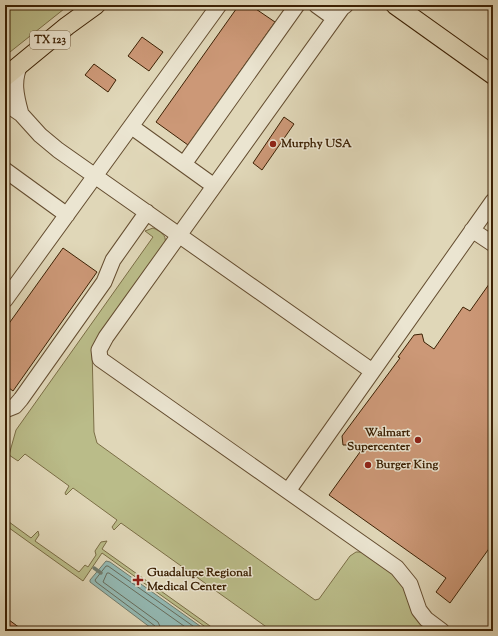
<svg xmlns="http://www.w3.org/2000/svg" width="498" height="636" font-family="'Sorts Mill Goudy',serif">
	<style>
		.green { fill: #babc89; stroke: #7b6e46 }
		.water { fill: #94b9b3; stroke: #717c6d }
		.lines { fill: none; stroke-linecap: round; stroke-linejoin: round }
		.shore { stroke: #686d5c; stroke-width: 1 }
		.stream { stroke: #717c6d; stroke-width: 3.5 }
		.building { fill: #cc9877; stroke: #3c2104 }
		.minor-casing { stroke: #654e31; stroke-width: 17 }
		.major-casing { stroke: #3c2104; stroke-width: 20 }
		.minor { stroke: #ebe5d1; stroke-width: 15 }
		.major { stroke: #e0d7b8; stroke-width: 18 }
		.poi-dot { fill: #8f2418; stroke: #ebe5d1; stroke-width: 1.5 }
		.labels { text-anchor: middle; dominant-baseline: central; stroke-width: 3; stroke-linejoin: round; paint-order: stroke }
		.shield { fill: #ebe5d1; stroke: #705c42; stroke-width: 1 }
		.shield-label { font-size: 11px; font-weight: bold; fill: #3c2104 }
		.poi-label { font-size: 12px; font-weight: bold; fill: #3c2104; stroke: #ebe5d1; text-anchor: start }
	</style>
	<rect width="100%" height="100%" fill="#e0d7b8"/>
	<filter id="stains"><feTurbulence type="fractalNoise" baseFrequency=".005" numOctaves="4"/><feColorMatrix values="0 0 0 0 .2 0 0 0 0 .09 0 0 0 0 .02 0 0 0 .5 -.17"/></filter>
	<radialGradient id="worn" r=".72"><stop offset=".6" stop-color="#630" stop-opacity="0"/><stop offset="1" stop-color="#630" stop-opacity=".3"/></radialGradient>
	<!-- green -->
	<path class="green" d="M11 5H69L5 56V8Z
		M153 228C160 231 167 235 165 243L92 348 94 432 97 443 315 600 319 599 350 556 356 552H362C374 561 390 569 399 581 413 601 405 614 429 631H272L121 523 114 530 112 527 117 520 73 488 66 495 65 493 69 486 25 454 18 461 9 455 16 430 153 237 145 231Z
		M5 519 31 538 38 531 39 535 35 541 79 572 85 565 88 567 96 555 95 551 101 542 107 541 102 549 217 631H211L102 553 83 581 5 525Z"/>
	<!-- water -->
	<path class="water" d="M106 561 110 562 207 631H155L90 582V580Z"/>
	<g class="lines">
		<!-- shore -->
		<path class="shore" d="M157 631 155 626 96 582 95 580 106 566H108L200 631
			M162 631 158 622 103 582 107 573H109L191 631"/>
		<!-- stream -->
		<path class="stream" d="M94 568 101 573"/>
	</g>
	<!-- building -->
	<path class="building" d="M239 5H250L275 22 188 145 156 122Z
		M142 37 163 52 149 71 128 56Z
		M94 64 116 80 108 92 85 75Z
		M284 117 294 124 262 170 253 163Z
		M63 248 97 272 13 391 5 385V329Z
		M492 280 493 543 450 603 436 592 446 578 329 495 360 452 349 445H343L342 436 400 358 398 357 414 335 422 334 424 342 434 349 463 307 470 311Z
		M5 617 24 631H5Z"/>
	<g class="lines">
		<!-- minor casing -->
		<g class="minor-casing">
			<path id="minor" d="M316 5 334 18
				M346 5 342 8 106 337 99 350 100 359 397 568 410 584 419 610 426 619 442 631
				M5 103 21 114 40 135 58 150 372 371
				M21 114C16 96 12 80 21 63
				M132 127 214 186
				M184 164 297 5
				M5 170 67 215
				M472 230 493 244
				M5 300 219 5
				M5 410 15 406 21 399 104 282 113 260 147 212
				M288 491 493 201"/>
		</g>
		<!-- major casing -->
		<g class="major-casing">
			<path id="major" d="M395 5 493 75
				M5 77 67 26 96 5"/>
		</g>
		<!-- minor -->
		<use href="#minor" class="minor"/>
		<!-- major -->
		<use href="#major" class="major"/>
	</g>
	<!-- markers -->
	<g class="poi-dot">
		<circle cx="273" cy="144" r="4"/>
		<circle cx="418" cy="440" r="4"/>
		<circle cx="368" cy="465" r="4"/>
		<path d="M136 574h4v4h4v4h-4v4h-4v-4h-4v-4h4z"/>
	</g>
	<g class="labels">
		<!-- shield labels -->
		<rect class="shield" x="30" y="31" width="40" height="18" rx="3"/>
		<g class="shield-label">
			<text x="50" y="40">TX 123</text>
		</g>
		<!-- poi labels -->
		<g class="poi-label">
			<text x="281" y="144">Murphy USA</text>
			<text x="410" y="433" text-anchor="end">Walmart<tspan x="410" dy="14">Supercenter</tspan></text>
			<text x="376" y="465">Burger King</text>
			<text x="147" y="573">Guadalupe Regional<tspan x="147" dy="14">Medical Center</tspan></text>
		</g>
	</g>
	<!-- margin -->
	<rect width="498" height="636" fill="none" stroke="#e0d7b8" stroke-width="20"/>
	<rect x="6" y="6" width="486" height="624" fill="none" stroke="#3c2104" stroke-width="2"/>
	<rect x="10" y="10" width="478" height="616" fill="none" stroke="#3c2104"/>
	<rect width="100%" height="100%" filter="url(#stains)"/>
	<rect width="100%" height="100%" fill="url(#worn)"/>
</svg>
